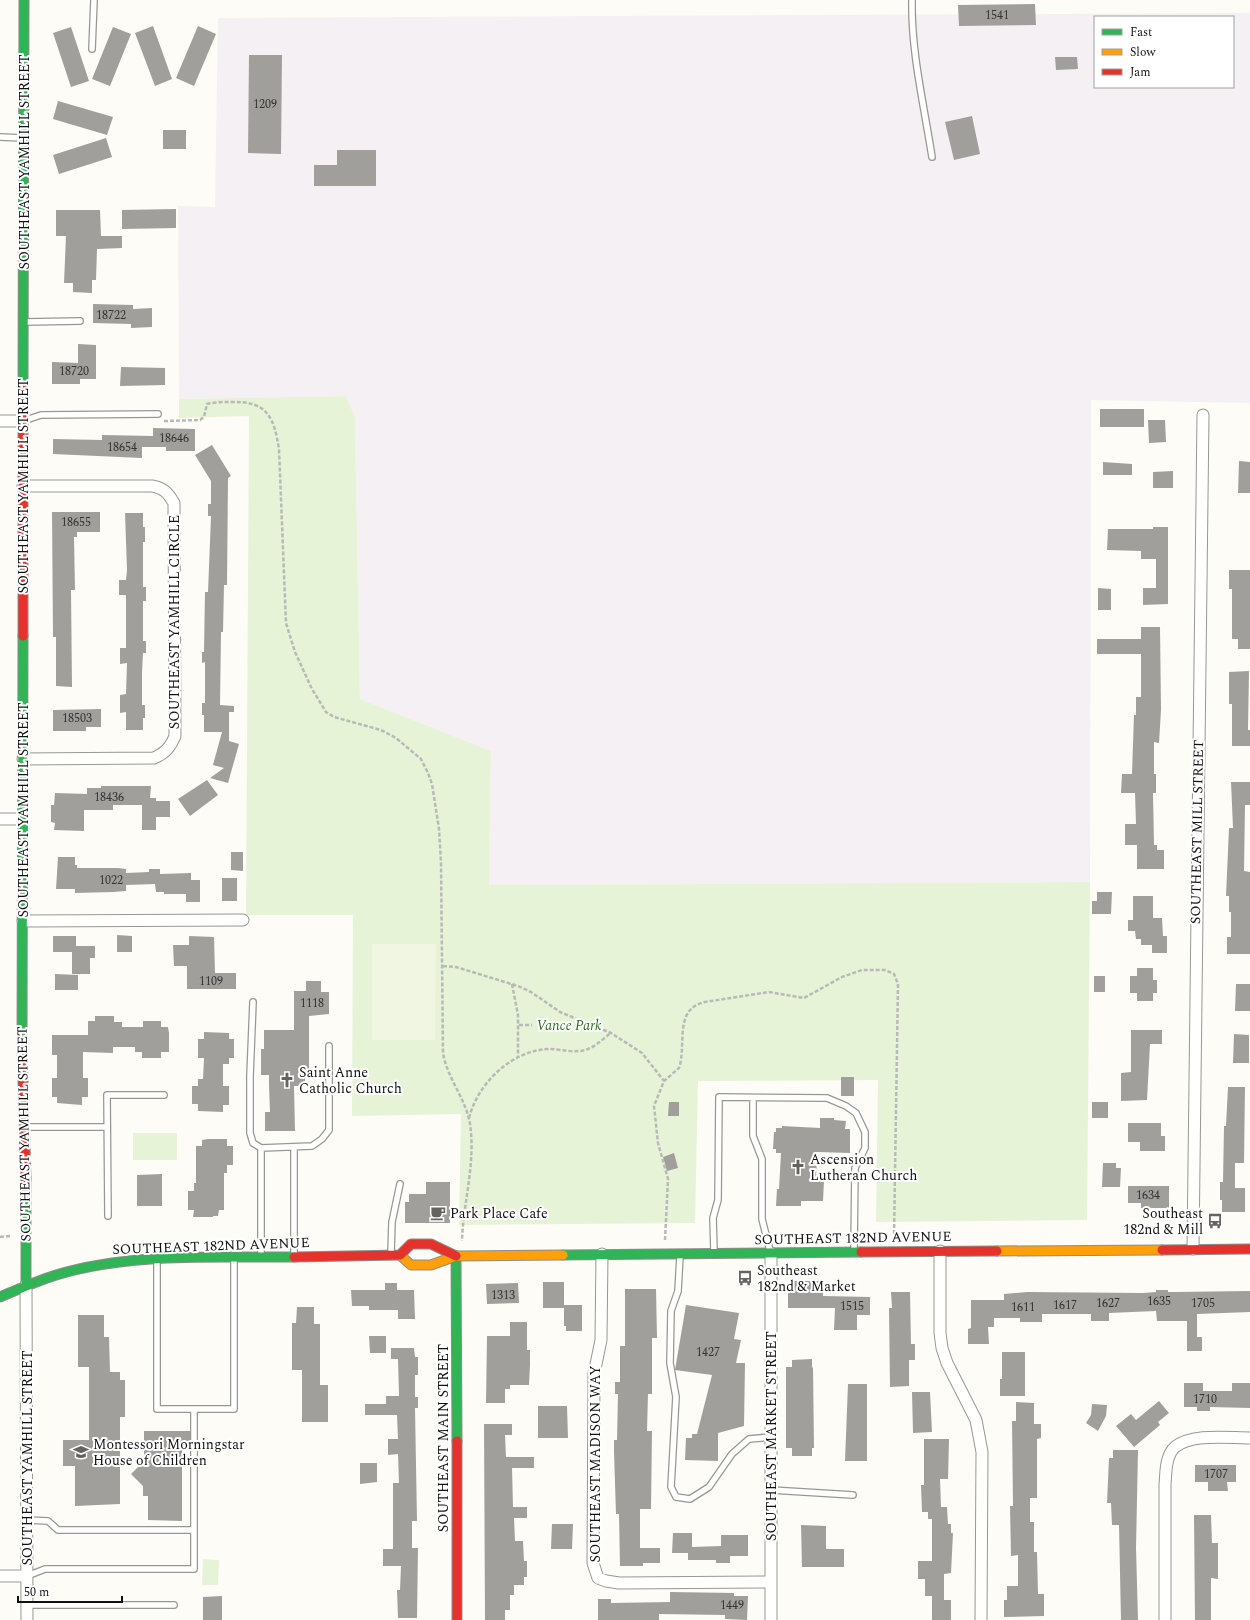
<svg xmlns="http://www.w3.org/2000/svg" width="1250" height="1620" font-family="Spectral,serif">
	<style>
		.industrial { fill: #f5f0f3; fill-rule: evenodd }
		.green { fill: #e7f3d7 }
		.pitch { fill: #f0f6e1 }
		.building { fill: #a19f9c }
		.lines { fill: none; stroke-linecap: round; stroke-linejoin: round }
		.lane-casing { stroke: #979795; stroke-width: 8 }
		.street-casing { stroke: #979795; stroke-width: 13 }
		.fast-casing { stroke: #8e8d8b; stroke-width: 11 }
		.slow-casing { stroke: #8e8d8b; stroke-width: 11 }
		.jam-casing { stroke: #8e8d8b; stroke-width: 11 }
		.path { stroke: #b9b9b8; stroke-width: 2.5; stroke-dasharray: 4 2; stroke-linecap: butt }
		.lane { stroke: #fffffe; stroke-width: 5.5 }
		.street { stroke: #fffffe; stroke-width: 11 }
		.fast { stroke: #30b455; stroke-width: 9 }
		.slow { stroke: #ff9f0a; stroke-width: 9 }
		.jam { stroke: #e5322d; stroke-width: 9 }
		.labels { text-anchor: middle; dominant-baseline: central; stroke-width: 4; stroke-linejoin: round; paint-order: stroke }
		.number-label { font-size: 12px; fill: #353434 }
		.street-label { font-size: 14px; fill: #111; stroke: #fff }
		.park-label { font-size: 14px; font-style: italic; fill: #2f6b1f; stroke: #fff }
		.poi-label { font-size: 14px; fill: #111; stroke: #fff; text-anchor: start }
	</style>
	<rect width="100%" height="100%" fill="#fdfcf7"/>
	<!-- industrial -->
	<path class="industrial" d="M1250 13V403L1091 400 1090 882 489 885 491 751 360 699 355 417 346 396 179 399 178 206 215 207 218 18ZM1095 17H1233V87H1095Z"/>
	<!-- green -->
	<path class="green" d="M346 396 355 417 360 699 491 751 489 885 1090 882 1087 1220 876 1222 878 1080 698 1081 695 1223 459 1225 461 1114 352 1116 353 915H246L249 416 179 418V399Z
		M133 1133H177V1160H133Z
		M203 1559 219 1560 218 1585H202Z"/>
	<!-- pitch -->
	<path class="pitch" d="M372 944H436L435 1040H372Z"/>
	<!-- building -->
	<path class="building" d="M1035 4 1036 25 959 26 958 5Z
		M153 26 172 79 155 86 135 33Z
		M198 26 216 34 194 86 176 78Z
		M71 27 89 81 71 87 53 33Z
		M113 27 131 34 110 86 92 79Z
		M249 55H282L281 154 248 153Z
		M1055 57H1077L1078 69 1056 70Z
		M58 101 113 117 107 135 53 119Z
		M972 116 980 154 954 160 945 122Z
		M163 130H186V149H163Z
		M106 138 112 157 59 174 53 155Z
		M337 150H376V186H314V165H337Z
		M176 209V228L122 229V210Z
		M56 210H100L101 236H122V248L97 249 96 280H92V293L73 292V283H64L66 236H56Z
		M93 304 133 305V309L152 308V327L131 328V324L93 323Z
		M78 344 96 345V379H80V384H52V362L78 363Z
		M121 367 165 368V385L120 386Z
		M1100 409H1144V427H1100Z
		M1148 420H1165L1166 442 1149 443Z
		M153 428 195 429V451H166V447H142V458L53 454V439L102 440V435L153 436Z
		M212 445 231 476 228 478 227 585H224L223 632H221L220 705 234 706V712H229V741L239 744 228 783 210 778 224 768 213 765 222 732H204V715H202V703H205V662L202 663V652H204L205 592H208L211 516H208V504H211V481L195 455Z
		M1239 461 1250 462V493H1238Z
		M1103 462 1132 464V475H1103Z
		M1173 471V488H1153V472Z
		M52 512H100V532H77V537H74L75 590H71L72 687 56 686V637H53Z
		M125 513H143V527H145V542H143V587H146V601H143V641H146V653H143L142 673V705H145V718H143V730H126V712L120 713V695L126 694 127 663 120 664V648H126V595H119V580H126L127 570Z
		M1153 527H1168V604L1143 605V588H1156V559H1141V551L1107 550 1108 529H1153Z
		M1229 570H1250V649H1238V639H1232V589H1229Z
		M1098 588 1111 589V610H1098Z
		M1141 627H1160L1161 710 1159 743 1154 742V774H1156V793H1153L1154 845H1157V850H1164V869H1137V845H1125V824H1136L1135 793H1121L1122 774H1132L1134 715H1136V697H1141V654H1097V639H1141Z
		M1249 671 1248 730H1250V746H1232V704H1229V672Z
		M101 709V727H86V731H53V710Z
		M207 780 218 795 190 816 178 799Z
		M1231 782H1250V805H1245L1244 871 1250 872V954H1227V937H1231V912H1229V896H1226L1229 828H1233Z
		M101 786H151L150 798H156V801H170V817H156V830H142V805H113V810H84V831L54 830 55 823 51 822V805H54L55 793 87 794V788H101Z
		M231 852H243V871L231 870Z
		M58 857H75V865H77V868H118L126 869V873L149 872V869H160V874L191 873V880H200V902H186V894H164V892H156L155 884 126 885V891L113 892 75 893V889H56Z
		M222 878H237V901H222Z
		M1097 892H1112L1111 914H1092V901H1097Z
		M1133 896H1153V918H1162L1163 936H1167V953H1152V945H1141V939H1136L1135 931H1128V920H1133Z
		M117 935 132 936V952H117Z
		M53 936H76V946H95V958H90V974H72V952H53Z
		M189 936 214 937 215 973H236V989H187V966H174L173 945H189Z
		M1137 968H1153V980H1157V993H1153V1001H1137V993H1130V976H1137Z
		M55 974 78 975V990H55Z
		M1094 976H1105V992H1094Z
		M306 981H321V992H329V1014L309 1016V1075H305V1086H294L295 1131H265V1112H270L269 1085V1075H261V1049H264V1030H294V991H306Z
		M1236 984H1250V1011H1235Z
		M95 1016H114V1022H122V1027H143V1021H161V1027H168L169 1033V1052H161V1058H142V1052H135V1047H113V1053L83 1052V1078H88V1097H82V1105L57 1103V1097H52V1078H57V1055H52V1035H88V1021H95Z
		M1131 1030H1162V1044H1150L1147 1100 1121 1101V1073L1131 1072Z
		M204 1032 229 1033V1039H234V1058H229V1064H223V1086H229V1105H223V1112L198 1111V1104H192V1086H198V1079H203L204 1058H198V1039H204Z
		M1234 1034 1249 1035V1063H1233Z
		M841 1077H854V1096H841Z
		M1228 1087H1245L1244 1163H1235V1188H1245V1212H1222V1200H1220V1182H1223L1224 1126H1226Z
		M669 1102H679V1116H668Z
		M1092 1102H1108V1118H1092Z
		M820 1118H834V1120L846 1121 845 1129H850V1153L817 1152 816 1180 824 1181 823 1201H801V1206H776L777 1189H779L781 1153H776V1149H773L774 1132H776V1128H782V1126L820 1128Z
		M1128 1123H1161V1136H1165V1151H1140V1142H1128Z
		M208 1139H227V1146H233V1165H227V1173H224V1210H219L218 1216H213V1217H193L194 1210H188V1191H194V1183H196V1146H202V1140Z
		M674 1153 678 1168 667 1171 663 1157Z
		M1103 1163H1116V1168H1121L1120 1187H1102Z
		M162 1174V1206H137V1175Z
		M426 1182H450V1223H405V1202H409V1194H426Z
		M1128 1186H1169V1208H1141V1203H1128Z
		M793 1281H823V1296L870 1297V1315H857V1330H834L835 1308H788V1285H793Z
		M543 1282H564V1305H582V1331H566V1326H564V1308H543Z
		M385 1283H397V1290H414L415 1319H398V1310H369V1306H352L351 1290H385Z
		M518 1283 519 1303 487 1304 486 1284Z
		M625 1289H656L657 1338H652V1394H648L647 1431H652L651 1509H640V1548H660V1563H643V1566H620L619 1514H616L614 1452V1440H617L618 1394H615V1382H620V1346H625Z
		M1156 1290H1168V1292H1175L1250 1291V1312L1197 1314V1337H1202V1351H1187V1321H1157L1156 1311 1109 1313V1321H1091V1314H1042V1322H1020V1318H994V1327H988L989 1344H968V1329L971 1328V1300H1004V1294L1027 1292 1143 1293 1156 1292Z
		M891 1292H910L911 1344H915V1360H909V1386L890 1387 889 1308H892Z
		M686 1305 739 1313 734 1339 741 1340 736 1363H745L744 1426 718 1433V1461L685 1460 686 1438H692V1434H697L712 1375 675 1370Z
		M297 1307H314V1324H320V1385H328V1422H302V1370H292V1323H296Z
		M78 1315H104V1337H109L110 1372H120V1380H125V1417H120V1504L75 1506V1466H63V1440H89V1367H78Z
		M510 1322H527V1350H530V1365L529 1385H510V1389H505V1403H486L487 1336H510Z
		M369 1336H386V1353H370Z
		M391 1348H414L415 1357H418V1375H415V1397H418V1408H415L417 1521H412V1548H418L417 1618H398L397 1590H400L401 1566H383V1549H393V1483H399L398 1454 388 1455V1439H398L397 1415H365V1404H386V1396H399L398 1359H391Z
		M1002 1352H1025V1396H1000V1379H1002Z
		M812 1359V1368L813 1367 814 1448H812V1456H792V1448H786V1367H792V1360Z
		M1184 1383H1203V1391H1232V1383H1250V1408L1210 1407V1411H1197V1407H1184Z
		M848 1384H867V1461H845Z
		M912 1392H930L932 1432 913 1433Z
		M1159 1401 1169 1413 1158 1422 1160 1425 1134 1447 1116 1426 1131 1414 1136 1420Z
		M1016 1402 1034 1403V1424H1041V1438L1037 1439V1498H1030V1522H1034V1552H1037L1038 1594H1044V1616L1004 1617V1600H1007V1586H1018V1555L1011 1556 1010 1506H1013L1012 1421H1016Z
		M1092 1404 1107 1405 1106 1416 1098 1431 1086 1423 1091 1415Z
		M538 1406H567L568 1438H538Z
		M484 1424H512V1435H505L506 1457H534V1468H512L513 1507H527V1518H514L515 1541H523L524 1561H527V1577H524V1585H514V1595H510V1610H505V1620H485Z
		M144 1431H190V1444H182V1521L148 1520V1496H143V1486L131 1474 144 1461Z
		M924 1439H949L948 1479H940L941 1507H947L948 1524H951V1533H953L951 1573 944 1574V1600H951V1620H932V1596H925V1579H918V1561H932V1519H928V1512H922L921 1485H924Z
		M1113 1450H1138L1136 1548 1138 1620H1121L1119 1525H1112L1111 1503H1107L1109 1458H1113Z
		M360 1463H377V1482L360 1484Z
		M1195 1465H1236V1482H1227L1228 1491H1208V1482H1195Z
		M1194 1515H1211L1212 1543H1218V1579L1211 1578V1620H1195Z
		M552 1524H573L572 1549H551Z
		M801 1525 826 1526V1549H844V1567H802Z
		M673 1533H692V1547L721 1546V1535H748V1556H730V1563H716V1560H688V1553H672Z
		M670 1592 734 1593V1596H748L747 1620 725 1619V1615L659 1614V1620H598V1599H611V1603L670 1602Z
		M222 1596V1620H203V1597Z"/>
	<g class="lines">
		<!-- lane casing -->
		<g class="lane-casing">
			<path id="lane" d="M912 0C911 52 924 105 932 157
				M92 49 94 0
				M0 137 22 138
				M24 322 80 321
				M26 420 41 415 158 414
				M253 1002 250 1076V1133L253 1143 261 1148 312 1146 322 1139 329 1130V1046
				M753 1098V1136L762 1159V1219L770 1251
				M26 1127H107
				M261 1148V1255
				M294 1148V1254
				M108 1216 107 1095H164
				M714 1251 713 1218 718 1200 719 1097 827 1098 846 1106 856 1113 865 1132V1148L855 1168 854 1249
				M391 1253 392 1222 400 1184
				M680 1256 678 1291 671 1311 670 1363 676 1397 671 1487 676 1497 690 1499 709 1487 732 1454 749 1439 771 1437
				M157 1261V1409H234V1261
				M771 1490 853 1495
				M27 1520 48 1521 58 1530H194
				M27 1576 45 1569H194V1409
				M27 1605H174"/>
		</g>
		<!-- street casing -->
		<g class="street-casing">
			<path id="street" d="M0 421H23
				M23 759 154 758C165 753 170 748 175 736L174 503C168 493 164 488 152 486H23
				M0 819H23
				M23 921 243 920
				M1193 1249 1203 415
				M940 1251V1333L942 1348 947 1363 976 1420 982 1452 981 1620
				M771 1253V1620
				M602 1254 601 1340 594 1374 593 1563 598 1578 606 1581 619 1583 770 1582
				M26 1285 27 1620
				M0 1576H27
				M1165 1620V1485C1166 1474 1165 1456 1175 1447 1192 1433 1228 1438 1250 1438"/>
		</g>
		<!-- fast casing -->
		<g class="fast-casing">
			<path id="fast" d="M23 390 24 0
				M22 1047 23 636
				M26 1179V1285
				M563 1255 861 1252
				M456 1256 457 1441
				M0 1297C19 1289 37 1281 56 1275 132 1252 216 1258 294 1257"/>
		</g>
		<!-- slow casing -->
		<g class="slow-casing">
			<path id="slow" d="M997 1251 1162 1250
				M400 1255 411 1265H431L456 1256 563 1255"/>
		</g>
		<!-- jam casing -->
		<g class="jam-casing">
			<path id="jam" d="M23 636V390
				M22 1047 26 1179
				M1162 1250 1250 1249
				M861 1252 997 1251
				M294 1257 400 1255 411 1244H431L456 1256
				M457 1441V1620"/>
		</g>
		<!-- path -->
		<path class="path" d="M164 421 200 420 204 417 207 404C215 402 224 402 232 402 267 401 274 417 279 449L286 623 295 652 312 689 326 712 334 717 381 730 396 738 421 759 428 773 432 784 439 829 441 863 443 1053C447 1078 466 1099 470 1124 476 1163 463 1203 462 1241
			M443 966 456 967 518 986 531 992 560 1012 611 1033 642 1053 664 1081
			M512 984 518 1015V1058
			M519 1025H532
			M469 1118C478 1083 511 1051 548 1049 561 1049 576 1054 588 1049 596 1046 604 1038 611 1033
			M0 1237 10 1236
			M665 1240 668 1179 658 1143 654 1106 664 1081 679 1068C687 1045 673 1009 705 1002L769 992 804 998 842 977 862 970H885L894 974 898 984 894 1237"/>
		<!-- lane -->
		<use href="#lane" class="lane"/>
		<!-- street -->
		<use href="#street" class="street"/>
		<!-- fast -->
		<use href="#fast" class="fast"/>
		<!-- slow -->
		<use href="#slow" class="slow"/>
		<!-- jam -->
		<use href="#jam" class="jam"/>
	</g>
	<!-- icons -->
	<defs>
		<g id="church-bare" transform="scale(1.2)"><path d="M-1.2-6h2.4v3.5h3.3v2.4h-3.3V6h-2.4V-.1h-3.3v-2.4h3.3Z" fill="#646362" stroke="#fff" stroke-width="2.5" paint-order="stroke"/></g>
		<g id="cafe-bare" transform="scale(1.2)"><path d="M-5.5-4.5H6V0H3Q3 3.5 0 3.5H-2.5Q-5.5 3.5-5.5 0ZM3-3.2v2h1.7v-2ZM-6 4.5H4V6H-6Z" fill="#646362" stroke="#fff" stroke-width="2.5" paint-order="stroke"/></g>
		<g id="bus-bare" transform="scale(1.2)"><path d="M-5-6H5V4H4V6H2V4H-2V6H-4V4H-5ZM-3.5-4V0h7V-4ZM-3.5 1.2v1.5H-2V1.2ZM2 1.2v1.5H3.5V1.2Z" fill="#646362" stroke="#fff" stroke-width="2.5" paint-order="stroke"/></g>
		<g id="school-bare" transform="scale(1.2)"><path d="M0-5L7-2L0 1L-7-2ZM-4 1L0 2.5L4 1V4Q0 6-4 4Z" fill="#646362" stroke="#fff" stroke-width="2.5" paint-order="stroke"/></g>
	</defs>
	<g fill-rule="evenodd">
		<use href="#church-bare" x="287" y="1080"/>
		<use href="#church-bare" x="798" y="1167"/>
		<use href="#cafe-bare" x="438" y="1213"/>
		<use href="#bus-bare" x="1215" y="1221"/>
		<use href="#bus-bare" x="745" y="1278"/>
		<use href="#school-bare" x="81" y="1452"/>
	</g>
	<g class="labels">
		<!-- number labels -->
		<g class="number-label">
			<text x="997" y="15">1541</text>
			<text x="265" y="104">1209</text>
			<text x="111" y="315">18722</text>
			<text x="74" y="371">18720</text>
			<text x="174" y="438">18646</text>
			<text x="122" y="447">18654</text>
			<text x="76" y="522">18655</text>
			<text x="77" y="718">18503</text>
			<text x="109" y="797">18436</text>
			<text x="111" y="880">1022</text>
			<text x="211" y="981">1109</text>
			<text x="312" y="1003">1118</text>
			<text x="1148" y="1195">1634</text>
			<text x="503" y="1295">1313</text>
			<text x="1159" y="1301">1635</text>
			<text x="1108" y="1303">1627</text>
			<text x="1203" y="1303">1705</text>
			<text x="1065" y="1305">1617</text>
			<text x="852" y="1306">1515</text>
			<text x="1023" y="1307">1611</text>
			<text x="708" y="1352">1427</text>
			<text x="1205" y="1399">1710</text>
			<text x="1216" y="1474">1707</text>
			<text x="732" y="1605">1449</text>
		</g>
		<!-- street labels -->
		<g class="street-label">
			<text transform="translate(24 162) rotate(-90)">SOUTHEAST YAMHILL STREET</text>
			<text transform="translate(23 486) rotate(-90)">SOUTHEAST YAMHILL STREET</text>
			<text transform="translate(174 622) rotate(-90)">SOUTHEAST YAMHILL CIRCLE</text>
			<text transform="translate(23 810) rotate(-90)">SOUTHEAST YAMHILL STREET</text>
			<text transform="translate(1197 832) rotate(-89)">SOUTHEAST MILL STREET</text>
			<text transform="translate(24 1134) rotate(-91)">SOUTHEAST YAMHILL STREET</text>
			<text transform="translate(853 1238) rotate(-1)">SOUTHEAST 182ND AVENUE</text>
			<text transform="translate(211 1246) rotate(-2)">SOUTHEAST 182ND AVENUE</text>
			<text transform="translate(771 1436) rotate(-90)">SOUTHEAST MARKET STREET</text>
			<text transform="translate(443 1438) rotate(-90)">SOUTHEAST MAIN STREET</text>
			<text transform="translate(27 1458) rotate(-90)">SOUTHEAST YAMHILL STREET</text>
			<text transform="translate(595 1464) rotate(-90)">SOUTHEAST MADISON WAY</text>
		</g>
		<!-- park labels -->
		<g class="park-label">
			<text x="569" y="1025">Vance Park</text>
		</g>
		<!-- poi labels -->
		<g class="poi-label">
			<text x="299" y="1072">Saint Anne<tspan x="299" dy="16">Catholic Church</tspan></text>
			<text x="810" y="1159">Ascension<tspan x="810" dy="16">Lutheran Church</tspan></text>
			<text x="450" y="1213">Park Place Cafe</text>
			<text x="1203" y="1213" text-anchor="end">Southeast<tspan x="1203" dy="16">182nd &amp; Mill</tspan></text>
			<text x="757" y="1270">Southeast<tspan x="757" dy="16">182nd &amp; Market</tspan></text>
			<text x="93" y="1444">Montessori Morningstar<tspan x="93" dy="16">House of Children</tspan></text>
		</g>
	</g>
	<!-- legend -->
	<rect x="1094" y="16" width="140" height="72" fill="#ffffff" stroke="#a0a0a0"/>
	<rect x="1102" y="29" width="20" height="6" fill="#30b455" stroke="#a0a0a0"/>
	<text x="1130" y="36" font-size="12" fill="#111111">Fast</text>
	<rect x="1102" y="49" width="20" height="6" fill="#ff9f0a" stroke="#a0a0a0"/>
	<text x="1130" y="56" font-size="12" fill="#111111">Slow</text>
	<rect x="1102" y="69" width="20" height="6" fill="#e5322d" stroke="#a0a0a0"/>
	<text x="1130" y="76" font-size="12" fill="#111111">Jam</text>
	<!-- scale -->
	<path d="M18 1596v6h104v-6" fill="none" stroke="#111111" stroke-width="2"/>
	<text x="24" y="1596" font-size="12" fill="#111111" stroke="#ffffff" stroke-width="3" paint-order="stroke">50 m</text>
</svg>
